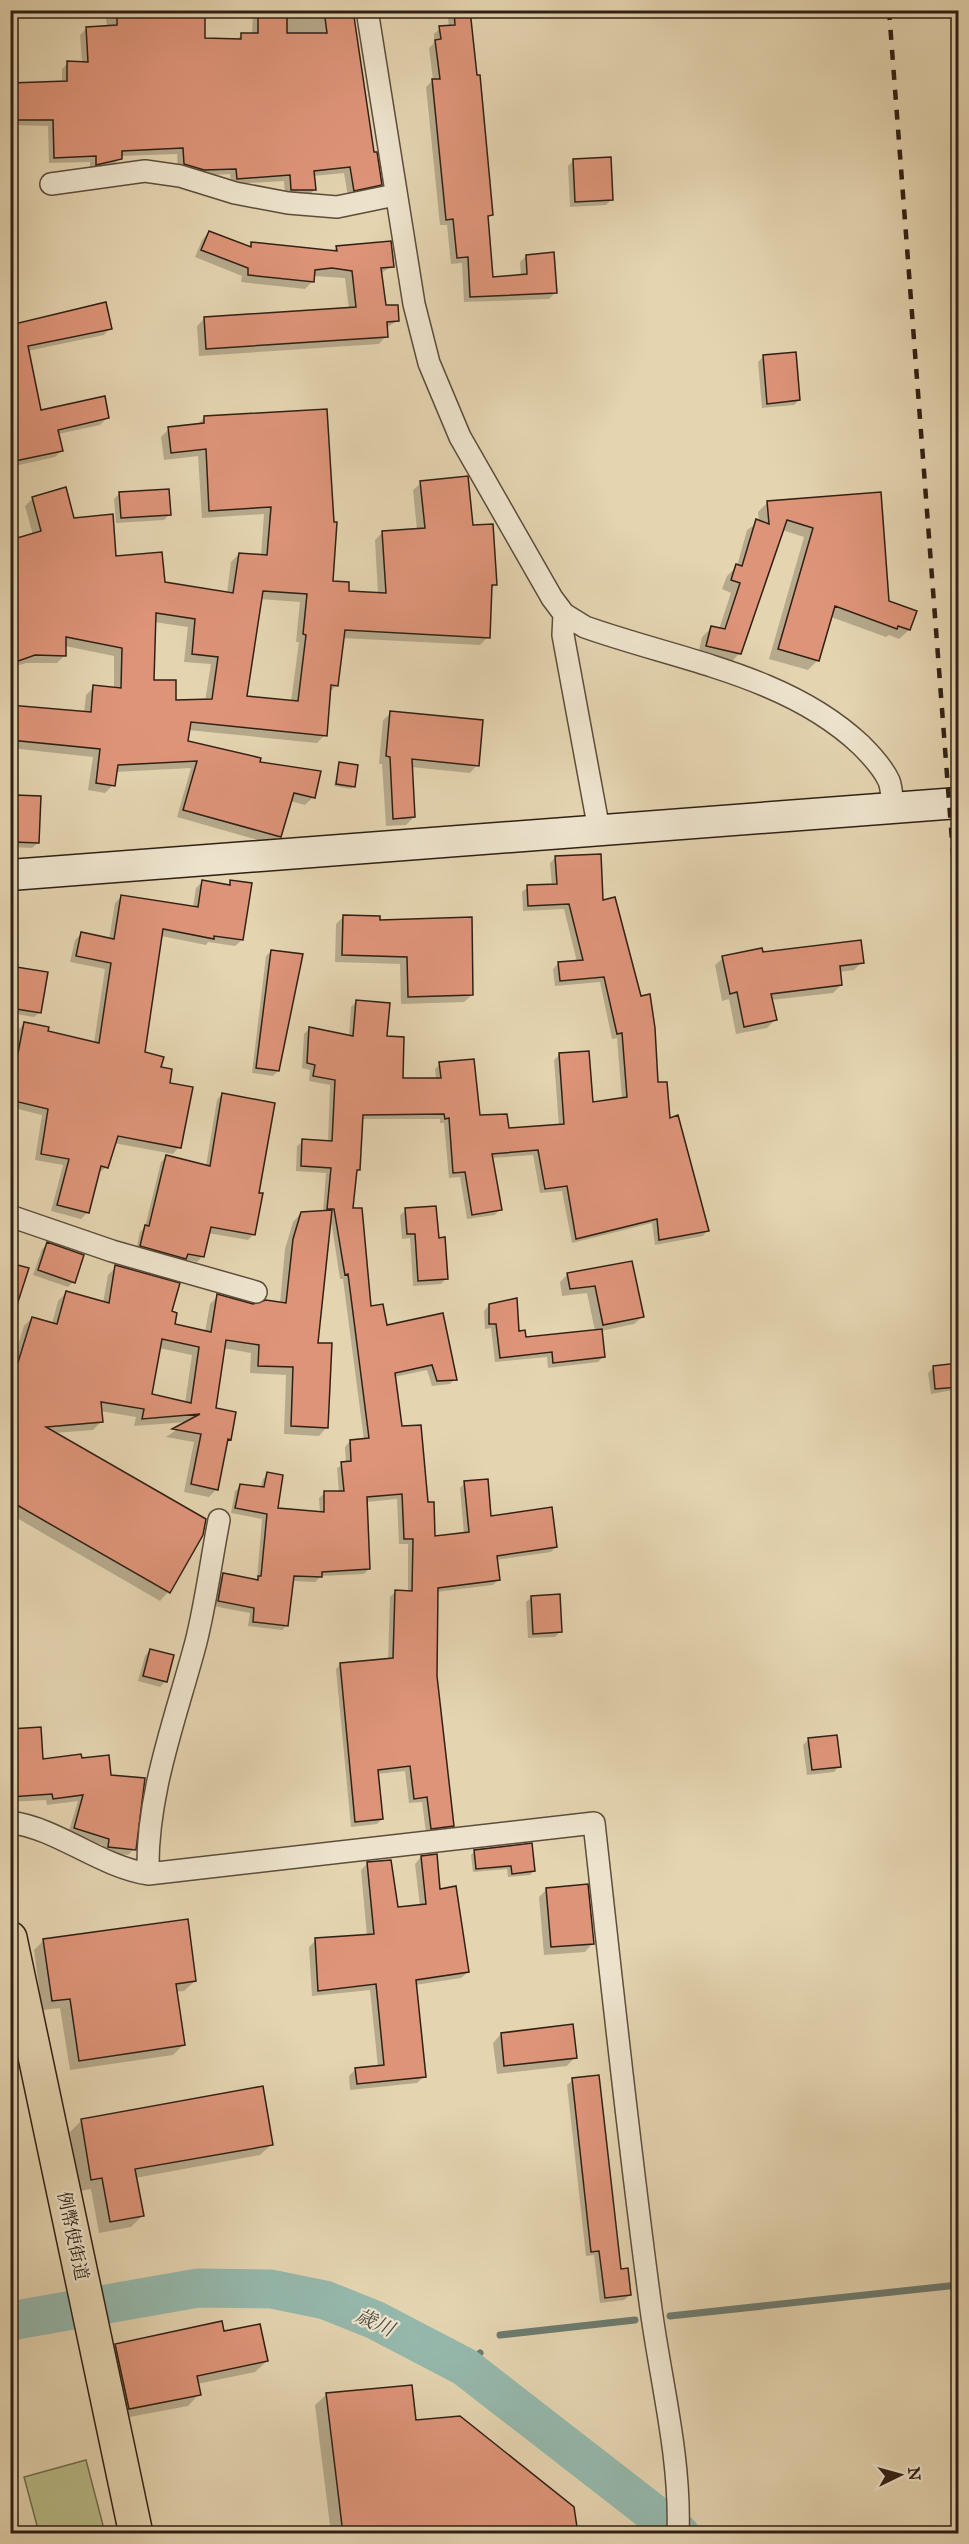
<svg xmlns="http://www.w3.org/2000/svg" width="969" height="2544" font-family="'IM FELL Great Primer','Noto Serif JP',serif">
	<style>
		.green { fill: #b8bc88; stroke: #746e4e; stroke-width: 1.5 }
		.shadow { fill: #0003; fill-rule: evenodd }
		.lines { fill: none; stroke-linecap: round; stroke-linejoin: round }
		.stream { stroke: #6d7b70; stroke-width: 7 }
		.river { stroke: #95b8ac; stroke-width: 39 }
		.building { fill: #de9479; stroke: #302015; stroke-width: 1.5; fill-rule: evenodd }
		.street-casing { stroke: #5d4d3c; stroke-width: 24 }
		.secondary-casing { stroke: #302015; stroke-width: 33 }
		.primary-casing { stroke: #302015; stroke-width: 36 }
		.street { stroke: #ede3cc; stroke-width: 21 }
		.secondary { stroke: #ede3cc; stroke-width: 30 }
		.primary { stroke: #e4d4b0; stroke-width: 33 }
		.rail { stroke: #302015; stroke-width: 4.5; stroke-dasharray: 10 10; stroke-linecap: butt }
		.labels { text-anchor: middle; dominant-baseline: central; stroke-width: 4.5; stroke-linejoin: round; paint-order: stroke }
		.street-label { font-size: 18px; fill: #302015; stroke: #ede3cc }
		.water-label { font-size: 20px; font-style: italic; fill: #4e4e42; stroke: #ede3cc }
	</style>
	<rect width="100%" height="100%" fill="#e4d4b0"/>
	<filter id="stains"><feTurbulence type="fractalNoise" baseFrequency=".00333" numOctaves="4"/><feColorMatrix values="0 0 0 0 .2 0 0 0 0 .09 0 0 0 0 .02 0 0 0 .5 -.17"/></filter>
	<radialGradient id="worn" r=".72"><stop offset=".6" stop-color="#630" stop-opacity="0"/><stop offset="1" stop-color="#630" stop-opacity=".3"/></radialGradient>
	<!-- green -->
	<path class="green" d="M86 2460 105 2533H39L24 2477Z"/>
	<!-- shadow -->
	<path class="shadow" d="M10 10H18L19 82 16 85 62 83V69L68 63H82L80 35 86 29 107 27 105 10H204L203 40H236L242 35H252L253 10H352L373 154 380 184 374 190 348 196 344 173 313 176 315 189 309 196H285L284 181 231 184 230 174 197 176 178 170 177 154 121 156 114 165 90 170V162L49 163 48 126 10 125Z
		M447 10H471L470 19 491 214 486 219 492 279 521 276 520 262 526 256 556 292 549 299 464 302 462 263 451 264 447 225H440L426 87 433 80 429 48 434 43V34L440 28 449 27Z
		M574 160 611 200 606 205 570 207 568 166Z
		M209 232 248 247 252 243 332 252 337 247 392 266 380 274 385 307 397 321 386 328V336L379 344 199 356 197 326 205 318 349 309 345 278 313 276V281L305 289 241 282 242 276 195 257 202 240Z
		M10 326 110 328 104 335 27 351 39 412 107 418 100 425 58 434 61 451 55 457 10 467Z
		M763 357 799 400 794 405 762 408 758 362Z
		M204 418 331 583 347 593 378 594 375 540 383 532 417 530 413 490 421 483 471 527 496 584 491 589 488 637 480 645 342 638 336 686 328 693 325 735 317 743 188 730 186 742 258 763 313 797 305 805 290 801 280 836 272 844 177 817 191 768 115 772 113 785 105 793 88 790 93 757 10 748V707L84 713 86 695 94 687 114 689V656L65 646V655L57 663H26L10 668V541L33 535 25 506 33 498 73 519 115 557 164 583 227 593 231 562 239 554 261 556 264 514 202 518 198 456 164 460 161 437 169 429 196 426ZM260 599 300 602 296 642H299L291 702 245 697ZM154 622 188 627 184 662 211 664 205 701H175L152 681Z
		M120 493 170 514 164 520 116 523 114 499Z
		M880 493 888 602 909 630 899 639 889 635 886 637 831 617 818 660 808 670 769 659 804 537 782 530 740 653 730 663 698 655 702 637 712 627 719 629 731 593 722 589 727 576 737 566 747 530 759 522 758 512 768 502Z
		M391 713 477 765 470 773 411 767 414 817 406 825 386 826 382 764H379L383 720Z
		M339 763 353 787 351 789 334 786Z
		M10 796 40 798 38 843 32 848 10 847Z
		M555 858 602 902 657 1084 708 1230 703 1236 655 1245 652 1223 572 1243 562 1191 540 1193 533 1155 492 1158 500 1209 495 1215 467 1219 460 1177 449 1178 444 1123H440V1119H362L359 1169 355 1173 351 1210 369 1308 386 1327 455 1379 450 1384 432 1386 427 1370 394 1377 401 1428 426 1503 434 1538 464 1535 460 1488 465 1483 490 1518 556 1547 551 1552 496 1560 498 1580 493 1585 436 1592V1676L452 1825 447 1830 426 1833 422 1802 409 1803 405 1771 377 1774 382 1819 377 1824 351 1827 336 1669 341 1664 388 1660 390 1597 395 1592H408V1544H399L397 1499 366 1502 369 1569 364 1574 321 1576 315 1582 292 1581 287 1625 282 1630 248 1626 250 1613 213 1606 218 1580 223 1575 257 1579 262 1519 231 1513 235 1491 241 1486 260 1488 263 1479 268 1474 276 1509 320 1513 319 1498 325 1493H339L337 1468 346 1463 345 1447 350 1441 364 1440 343 1279H340L331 1220 316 1344 327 1427 319 1436 284 1434 286 1375 250 1373 251 1353 223 1348 214 1409 230 1439 225 1443 217 1489 209 1497 184 1492 194 1442 166 1437 188 1422 134 1426 136 1417 100 1411 101 1422 93 1430 54 1433 202 1534 168 1592 160 1601 10 1514V1371L24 1326 32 1318 52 1324 58 1301 66 1293 103 1303 108 1275 116 1267 170 1312 173 1325 205 1332 210 1304 218 1296 253 1306 280 1304 285 1249 293 1222 301 1213 323 1212 326 1173 296 1171 297 1146 303 1141 328 1143 330 1085 309 1081 310 1070 302 1068 304 1034 309 1029 349 1037 351 1007 356 1002 386 1038 401 1080H436L435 1069 440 1064 478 1117 507 1130 559 1126 554 1060 559 1055 592 1104 622 1099 617 1038 612 1039 600 982 555 986 553 969 558 964 577 962 564 909 523 911 522 892 528 887 552 886 550 863ZM159 1348 192 1355 185 1403 150 1395Z
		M202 882 227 886 231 882 242 940 235 946 208 942 206 945 161 936 143 1053 159 1068 168 1084 179 1147 173 1154 114 1143 107 1167 98 1173 88 1212 81 1219 51 1211 63 1165 35 1160 42 1115 10 1107V1070L18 1030 24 1024 94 1043 105 969 70 962 75 940 81 934 109 940 115 903 122 896 193 907 196 888Z
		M344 916 378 921 472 995 464 1002 401 1004 400 964 335 962 336 924Z
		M271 951 278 1071 273 1076 252 1073 266 956Z
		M761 954 862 962 854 970 839 972 841 985 833 993 771 1000 775 1020 767 1028 736 1034 729 999 722 1001 715 965 723 958Z
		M10 967 40 1012 34 1017 10 1013Z
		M222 1094 257 1194 254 1234 248 1240 208 1233 202 1257 197 1262 184 1259 180 1264 136 1251 140 1232 145 1227 161 1162 167 1156 206 1166 217 1100Z
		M406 1210 437 1240 447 1278 441 1284 413 1286 410 1238 402 1239 400 1215Z
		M48 1244 73 1282 68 1287 33 1275 42 1249Z
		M631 1263 642 1317 634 1324 601 1331 603 1357 598 1362 548 1368 547 1357 495 1362 491 1328 485 1329 484 1311 489 1305 525 1339 595 1331 587 1293 562 1296 560 1282 568 1274Z
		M958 1365V1389L931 1394 928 1373 933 1368Z
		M532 1597 561 1631 555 1637 528 1638 526 1602Z
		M150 1650 166 1681 160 1687 138 1681 145 1656Z
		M10 1730 41 1761 81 1759 110 1776 134 1849 128 1855 102 1853 103 1845 68 1834 78 1801 47 1805 46 1800 10 1802Z
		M809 1739 839 1766 834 1772 807 1775 803 1745Z
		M475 1851 534 1871 530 1875 508 1877 507 1869 473 1872 471 1855Z
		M421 1857 439 1890 468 1972 461 1978 415 1985 424 2076 417 2083 350 2090 349 2076 356 2069 378 2067 370 1990 312 1996 309 1947 316 1940 367 1936 361 1870 368 1863 397 1909 420 1906 415 1864Z
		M547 1889 593 1943 585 1952 544 1955 539 1897Z
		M44 1940 195 1981 184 1991 175 1992 183 2045 173 2055 70 2070 60 2008 42 2010 34 1950Z
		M501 2034 575 2057 567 2066 497 2074 493 2043Z
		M10 2058 17 2082 10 2089Z
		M573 2080 620 2270 630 2295 624 2300 600 2303 594 2255 586 2256 567 2085Z
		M81 2121 272 2144 260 2155 135 2178 142 2216 131 2227 99 2233 91 2189 80 2191 70 2132Z
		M223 2333 267 2361 255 2372 197 2384 199 2394 188 2406 119 2419 105 2357 116 2346Z
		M326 2395 415 2422 576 2534H331L315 2405Z"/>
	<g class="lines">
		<!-- stream -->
		<path class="stream" d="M670 2316 958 2285
			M500 2335 635 2320
			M465 2367 480 2353"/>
		<!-- river -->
		<path class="river" d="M10 2321 198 2288 271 2289 325 2300 375 2320 465 2367 680 2534"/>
	</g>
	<!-- building -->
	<path class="building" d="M117 10H205V38L241 39V33H258V10H287V33H327L324 10H353L374 152H377L382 185 354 191 350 167 314 171 316 190H291L290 175 237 179 236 169 204 170 184 164 183 148 122 151V159L96 165V156L54 158 53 120H10V83L67 81V61L88 62 86 27 117 25Z
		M454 10H470L477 75H480L493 215 488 216 493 277 527 274 526 255 554 252 557 293 470 297 468 257 457 258 453 219 446 220 432 79H440L435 40 441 39 439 26 455 25Z
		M611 157 613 200 575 202 573 159Z
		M209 231 251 247V242L337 251 336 246 391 241 394 267 381 268 386 305H398L399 321 387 322 388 337 206 349 204 317 356 307 352 271 332 268 315 270 314 282 248 275V268L201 250Z
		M106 302 112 329 28 346 41 410 105 396 109 418 58 430 63 451 10 462V417L17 415 10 381V325Z
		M796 352 800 400 767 404 763 355Z
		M327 409 334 522H337L333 581 349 582V591L386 593 382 531 425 528 420 481 468 476 473 525 493 524 497 585H492L490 638 345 630 338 686 331 685 327 736 191 722 188 741 261 758 260 762 321 771 315 798 294 793 281 837 183 810 197 761 118 765 115 786 96 783 100 749 10 740V705L91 712 93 685 121 688 122 648 66 637V656L35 655 10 664V540L41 531 32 497 66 487 74 518 113 514 116 556 162 552 165 582 233 593 239 553 267 555 271 507 209 511 206 449 171 453 168 427 204 423V416ZM263 591 307 594 303 634 306 635 298 701 247 696ZM156 613 195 619 192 654 218 657 212 699 176 700V680H154Z
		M169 489 171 515 121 518 119 492Z
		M881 492 889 601 917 611 910 630 898 626 897 629 835 606 819 661 778 649 813 528 787 520 741 654 706 646 711 626 725 629 740 583 731 580 736 564 742 566 756 519 769 524 767 501Z
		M390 711 483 720 479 766 412 759 415 817 393 819 390 757 386 756Z
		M339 762 358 765 355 787 336 784Z
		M15 795 41 796 39 843 13 842Z
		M601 854 603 900 615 897 641 996 650 994 655 1028 658 1082H667L670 1118 678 1115 709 1231 659 1240 657 1219 576 1239 567 1186 545 1189 538 1150 492 1154 502 1210 472 1215 465 1172 453 1173 449 1118 445 1119 444 1114 363 1115 360 1170H357L353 1208H362L371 1306 383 1304 387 1325 443 1313 457 1380 437 1381 432 1365 395 1373 402 1426 421 1425 428 1502H434L435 1536 469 1532 464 1481 488 1479 491 1516 552 1507 557 1547 497 1556 500 1580 438 1588 437 1676 454 1826 431 1829 427 1797 414 1799 410 1766 378 1770 383 1819 355 1822 340 1663 393 1658 395 1590 412 1591 413 1539H404L402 1494 367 1497 370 1569 322 1572V1577L294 1576 288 1626 253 1622 254 1608 218 1601 223 1573 258 1580V1576H261L267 1514 235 1508 240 1484 264 1487 267 1472 283 1475 278 1508 324 1512V1491H344L341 1462 351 1461 350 1440 369 1438 348 1274 345 1275 334 1209H327L331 1168 301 1166 302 1139 332 1141 335 1080 313 1076 315 1065 307 1063 309 1027 353 1036 356 1000 390 1003 387 1036 404 1037 403 1078H441L439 1062 474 1059 480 1115 507 1114 509 1128 564 1124 559 1053 589 1051 593 1102 627 1097 622 1033 617 1034 604 977 560 981 558 962 583 960 569 904 528 906 527 885 557 884 555 856Z
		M202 880 230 885V880L252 883 243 940 214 936V939L163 929 145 1052 164 1057 161 1067 172 1069 170 1083 193 1087 181 1148 118 1136 108 1168 101 1166 89 1213 57 1205 69 1159 41 1154 48 1109 10 1100V1079H13L24 1022 49 1027 48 1031 99 1043 111 963 76 956 81 932 114 939 121 895 198 907Z
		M343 915 380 916V920L472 917 473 995 408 997 407 957 342 955Z
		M861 940 864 963 840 966 842 985 771 994 777 1020 744 1027 737 992 730 994 722 956 762 948 763 952Z
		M271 950 303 954 279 1071 256 1068Z
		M10 966 48 972 41 1013 10 1008Z
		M222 1093 275 1103 259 1193H263L255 1235 211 1227 204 1257 188 1254 186 1259 140 1246 145 1225 149 1226 166 1155 210 1166Z
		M436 1206 439 1238 445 1237 448 1279 418 1281 415 1234H407L405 1208Z
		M332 1210 318 1343H332L328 1428 291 1426 293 1367 258 1366 259 1345 226 1340 216 1408 236 1412 231 1440 228 1439 218 1490 191 1484 201 1434 172 1429 200 1414 142 1419 144 1409 101 1402 103 1422 46 1427 206 1519 203 1535 170 1593 10 1501V1388L32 1317 57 1324 66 1291 109 1303 115 1265 180 1283 172 1311 177 1313 175 1324 211 1332 217 1294 253 1304 266 1300 286 1303 293 1239 301 1212ZM162 1339 199 1347 191 1403 152 1394Z
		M47 1242 84 1255 75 1283 38 1270Z
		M632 1261 644 1317 603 1325 595 1286 570 1289 567 1273Z
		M10 1263 29 1268 14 1314 10 1313Z
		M517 1298 519 1331 525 1330 526 1337 602 1329 605 1357 553 1363 552 1352 500 1358 496 1324H489V1304Z
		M958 1363V1387L935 1389 933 1366Z
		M560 1594 562 1632 533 1634 531 1596Z
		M150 1649 174 1655 167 1682 143 1676Z
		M41 1727 43 1759 81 1754 82 1758 109 1755 111 1775 145 1778 136 1850 108 1847 109 1839 74 1828 83 1795 53 1799 52 1794 10 1797V1729Z
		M837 1735 841 1767 812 1770 808 1738Z
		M532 1843 535 1871 512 1874 511 1866 476 1869 474 1850Z
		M437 1854 440 1889 456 1886 469 1972 416 1980 426 2077 357 2084 355 2068 384 2065 376 1984 318 1991 315 1938 374 1934 367 1862 391 1860 398 1907 426 1904 421 1856Z
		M588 1884 594 1944 551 1947 546 1888Z
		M188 1919 196 1981 176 1984 185 2045 79 2061 70 1999 52 2001 43 1939Z
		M573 2024 577 2058 504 2066 501 2033Z
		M599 2075 621 2269 628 2268 631 2295 605 2298 599 2251 591 2252 572 2078Z
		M263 2086 273 2145 135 2169 144 2216 110 2222 102 2178 91 2180 81 2119Z
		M222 2321 224 2331 260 2324 268 2361 197 2376 201 2395 129 2409 115 2344Z
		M412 2385 416 2420 460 2416 574 2507 578 2534H343L326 2393Z"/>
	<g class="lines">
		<!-- street casing -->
		<g class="street-casing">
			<path id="street" d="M367 10 414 304 429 363 460 437 552 598 564 614 585 627C678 660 787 675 861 745 871 755 883 768 889 781 892 789 892 800 893 808
				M51 184 145 171 180 176 235 193 288 203 337 207 395 195
				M564 614 563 635 599 830
				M10 1216 112 1251 256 1292
				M10 1822C59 1829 99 1866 148 1874L594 1823C612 1985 629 2147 651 2309 661 2383 681 2458 678 2534
				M148 1874C146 1794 176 1718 196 1642 206 1602 211 1561 219 1520"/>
		</g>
		<!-- secondary casing -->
		<g class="secondary-casing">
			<path id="secondary" d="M10 875 958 803"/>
		</g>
		<!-- primary casing -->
		<g class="primary-casing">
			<path id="primary" d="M10 1938 136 2534"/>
		</g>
		<!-- street -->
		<use href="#street" class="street"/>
		<!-- secondary -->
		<use href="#secondary" class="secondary"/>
		<!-- primary -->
		<use href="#primary" class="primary"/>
		<!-- rail -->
		<path class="rail" d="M889 10 958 920"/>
	</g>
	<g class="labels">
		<!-- street labels -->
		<g class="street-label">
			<text transform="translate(73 2236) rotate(78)">例幣使街道</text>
		</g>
		<!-- water labels -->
		<g class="water-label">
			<text transform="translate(375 2322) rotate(25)">歳川</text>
		</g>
	</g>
	<!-- margin -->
	<rect width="969" height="2544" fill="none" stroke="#e4d4b0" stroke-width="36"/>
	<rect x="12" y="12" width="945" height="2520" fill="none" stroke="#302015" stroke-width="3"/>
	<rect x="18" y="18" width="933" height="2508" fill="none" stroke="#302015" stroke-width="1.5"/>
	<!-- north arrow -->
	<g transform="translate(900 2475) rotate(85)" stroke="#ede3cc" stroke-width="4.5" paint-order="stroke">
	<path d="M0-4.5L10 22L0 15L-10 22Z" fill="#302015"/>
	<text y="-9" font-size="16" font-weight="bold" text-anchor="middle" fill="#302015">N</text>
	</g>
	<rect width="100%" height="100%" filter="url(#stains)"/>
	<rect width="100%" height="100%" fill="url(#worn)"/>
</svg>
